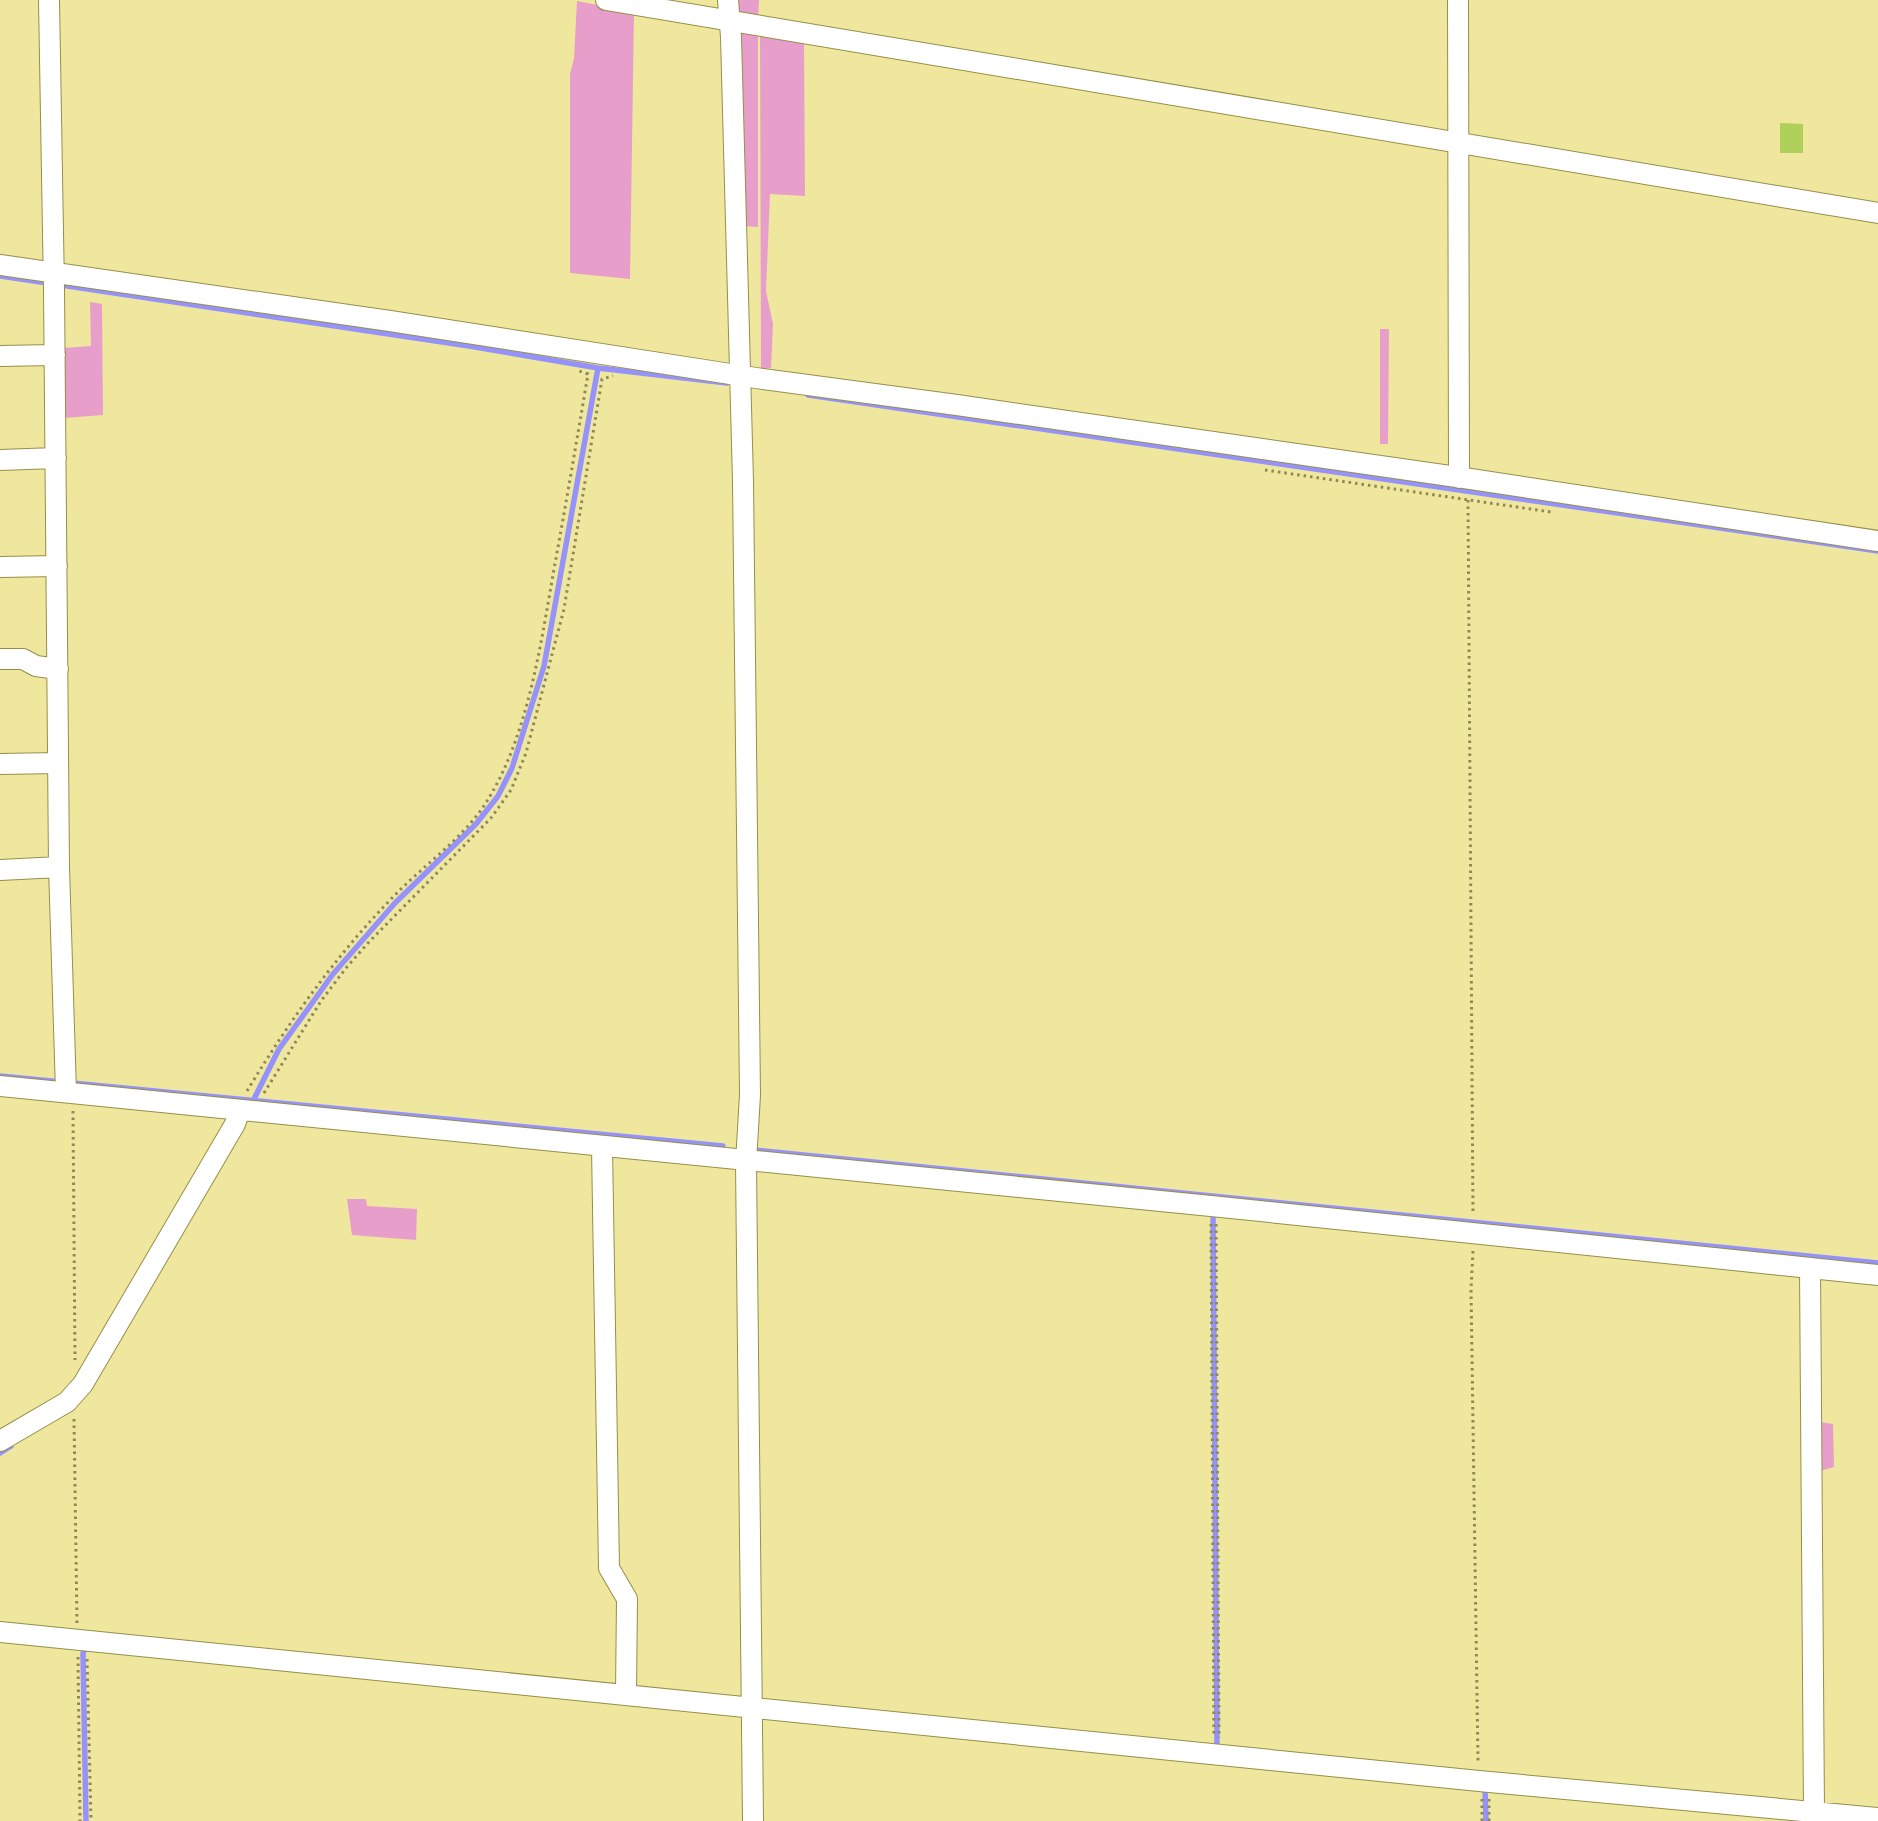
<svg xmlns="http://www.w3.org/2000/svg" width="1878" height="1821" font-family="'IBM Plex Sans',sans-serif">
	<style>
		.green { fill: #e79eca }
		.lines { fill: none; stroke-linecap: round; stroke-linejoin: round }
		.stream { stroke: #9593fb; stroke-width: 5.5 }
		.building { fill: #afd05a }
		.minor-casing { stroke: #978f48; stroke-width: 22 }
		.path { stroke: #8e8758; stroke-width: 3; stroke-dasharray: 2.5 4; stroke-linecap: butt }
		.minor { stroke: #fff; stroke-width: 20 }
	</style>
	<rect width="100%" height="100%" fill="#efe79e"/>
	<!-- green -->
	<path class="green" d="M734 0H759L758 18 741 15 734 8Z
		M577 1 634 12 630 279 570 273V74L574 58Z
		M739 30 758 33V227L743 226Z
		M760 33 804 40 805 196 770 194 766 291 773 324 771 368 761 369Z
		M90 302 102 304 103 415 64 418 63 348 91 346Z
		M1380 329H1389L1388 444H1380Z
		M347 1199H366L367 1206 417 1209 416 1240 352 1235Z
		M1820 1422 1833 1424 1834 1467 1820 1471Z"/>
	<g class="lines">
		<!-- stream -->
		<path class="stream" d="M0 276 469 346 598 368 727 383
			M808 395 1878 551
			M0 1076 723 1146
			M250 1107 279 1049 333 974 395 903 476 824 498 796 512 768 544 666 598 368
			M755 1155V1150L1878 1263
			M1213 1213 1217 1747
			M0 1453 11 1446
			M1485 1789 1486 1821
			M86 1821 83 1654 84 1649H89"/>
	</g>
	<!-- building -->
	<path class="building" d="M1780 123 1803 124V153H1780Z"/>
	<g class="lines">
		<!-- minor casing -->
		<g class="minor-casing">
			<path id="minor" d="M49 0 54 290 59 867 66 1092
				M606 0 1878 213
				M728 0 731 37 743 481 750 1095 746 1162 753 1821
				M1458 0 1459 478
				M0 265 390 321 756 378 957 405 1464 478 1878 541
				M0 356 55 355
				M0 460 56 458
				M0 567 57 566
				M0 659H23L36 666 58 669
				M0 764 58 763
				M0 870 59 867
				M0 1086 1211 1206 1878 1275
				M602 1147 609 1568 627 1599 626 1694
				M1810 1269 1814 1812
				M0 1441 67 1402 83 1384 235 1124 240 1110
				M0 1632 1479 1781 1878 1818"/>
		</g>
		<!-- path -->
		<path class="path" d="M1265 470 1551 512
			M1468 500 1473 1215
			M247 1091C290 1020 337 954 395 895 425 864 465 837 487 801 528 736 541 643 554 569 566 504 577 439 588 374L579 371
			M264 1093 321 1001 346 968 368 943 491 818 511 790 526 753 564 609 602 379 613 376
			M73 1111 75 1360
			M1211 1224 1214 1736
			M1216 1224 1219 1738
			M1473 1251 1471 1289 1478 1762
			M74 1419 77 1623
			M78 1657 80 1821
			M87 1659 91 1821
			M1482 1799V1821
			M1489 1799V1821"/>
		<!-- minor -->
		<use href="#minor" class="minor"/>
	</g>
</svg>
